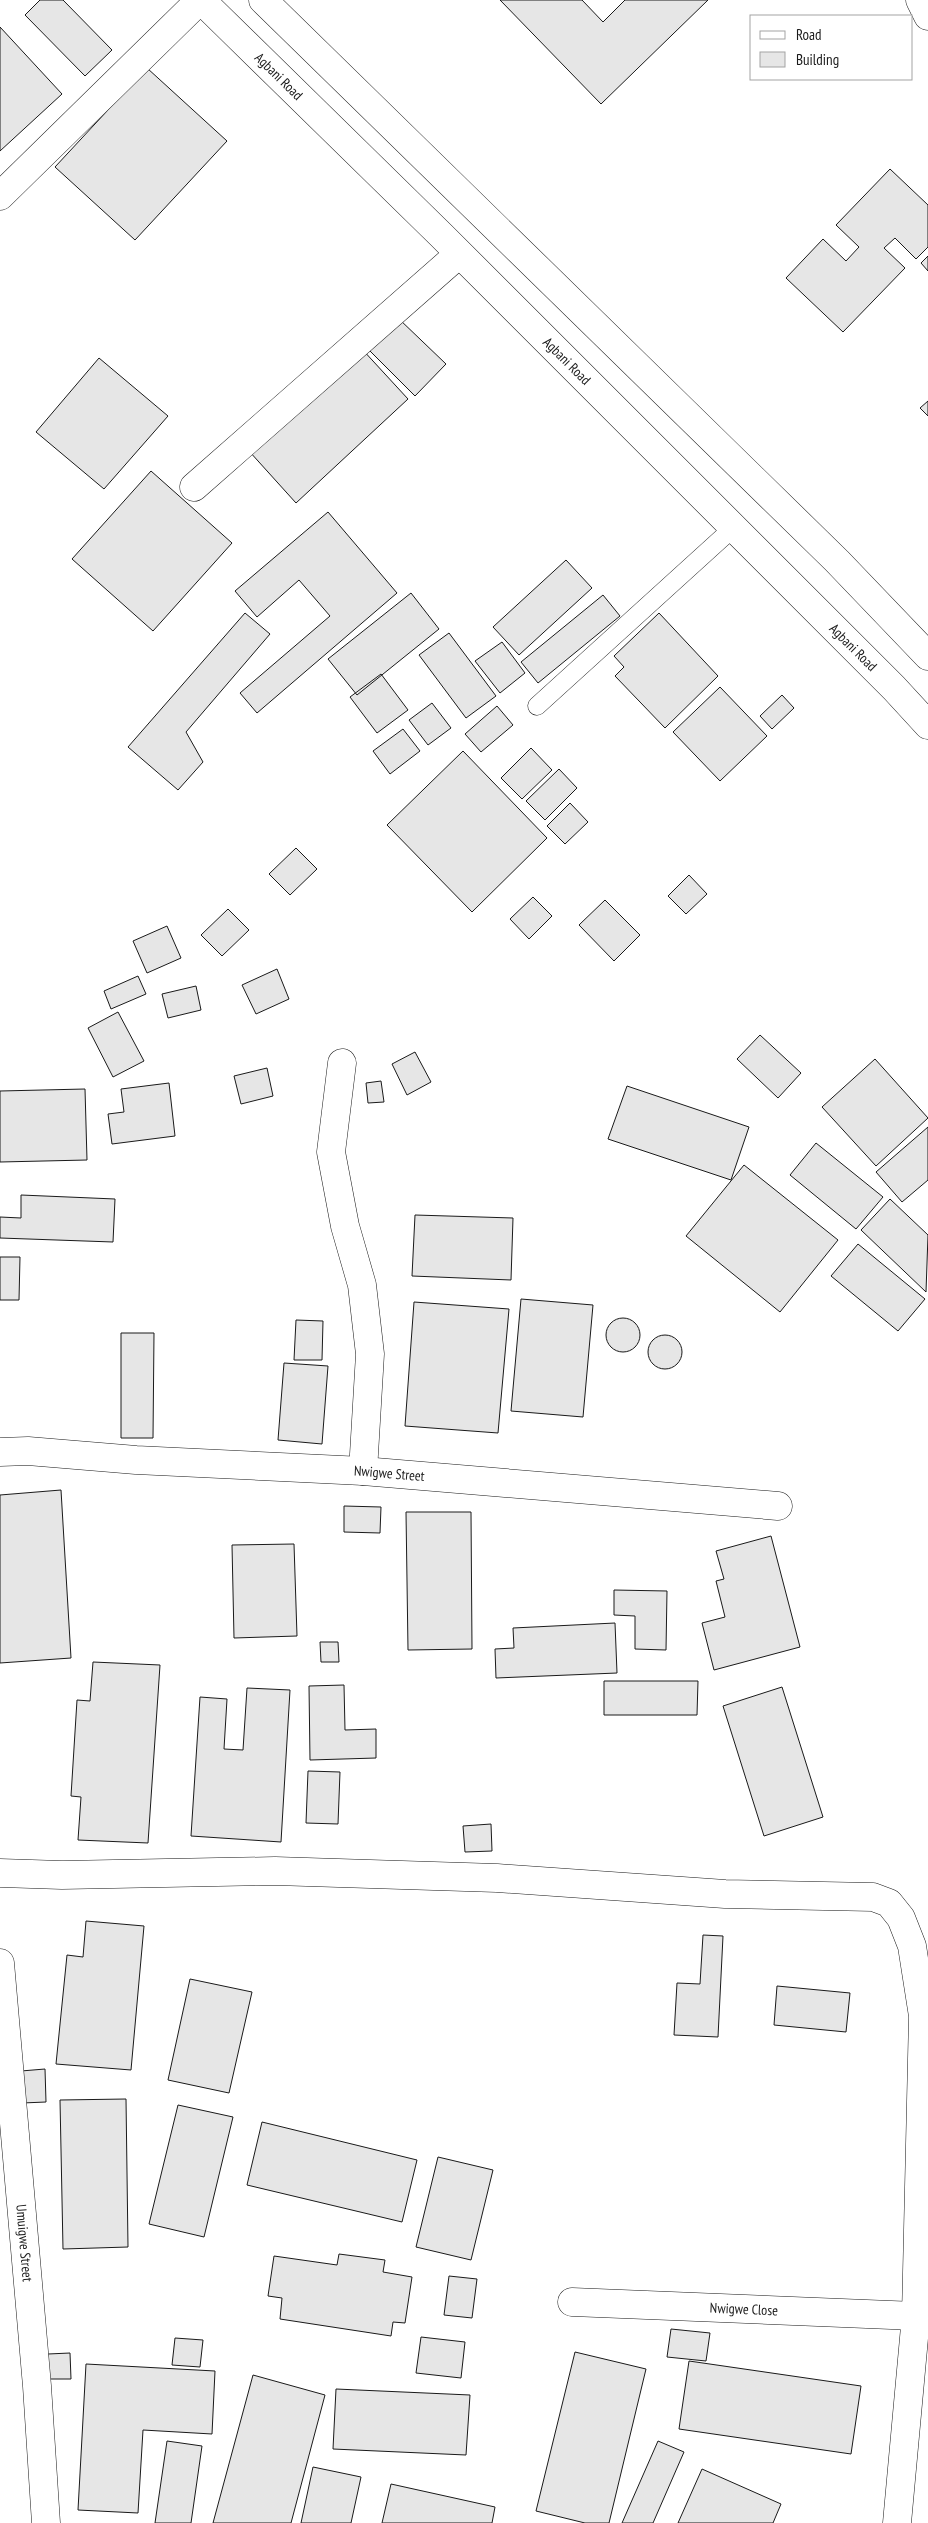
<svg xmlns="http://www.w3.org/2000/svg" width="928" height="2523" font-family="'PT Sans Narrow',sans-serif">
	<style>
		.building { fill: #e6e6e6; stroke: #1a1a1a }
		.lines { fill: none; stroke-linecap: round; stroke-linejoin: round }
		.lane-casing { stroke: #1a1a1a; stroke-width: 19 }
		.street-casing { stroke: #1a1a1a; stroke-width: 29 }
		.primary-casing { stroke: #1a1a1a; stroke-width: 29 }
		.lane { stroke: #fff; stroke-width: 18 }
		.street { stroke: #fff; stroke-width: 28 }
		.primary { stroke: #fff; stroke-width: 28 }
		.labels { text-anchor: middle; dominant-baseline: central; stroke-width: 4; stroke-linejoin: round; paint-order: stroke }
		.street-label { font-size: 14px; fill: #1a1a1a; stroke: #fff }
	</style>
	<rect width="100%" height="100%" fill="#fff"/>
	<!-- building -->
	<path class="building" d="M40 0H63L112 50 85 76 25 15Z
		M500 0H582L603 22 625 0H708L601 104Z
		M0 27 62 94 0 151Z
		M147 68 227 141 135 240 55 167Z
		M890 169 928 205V247L916 259 895 238 884 248 905 268 843 332 786 278 823 239 846 261 859 247 836 225Z
		M928 256V271L921 263Z
		M398 318 446 364 415 396 368 349Z
		M361 348 408 399 296 503 249 451Z
		M99 358 168 416 104 489 36 432Z
		M928 401V416L920 408Z
		M151 471 232 543 153 631 72 559Z
		M328 512 397 593 257 713 240 693 330 616 299 580 257 617 235 591Z
		M566 560 592 588 519 655 493 627Z
		M411 593 439 629 357 695 328 659Z
		M603 595 620 616 538 683 521 662Z
		M245 613 270 634 186 732 203 762 178 790 128 747Z
		M659 613 718 676 665 728 615 676 624 667 614 656Z
		M449 633 496 696 466 718 419 655Z
		M502 642 525 673 500 693 475 661Z
		M381 674 408 710 377 733 350 697Z
		M720 687 767 736 720 781 673 732Z
		M782 695 794 708 772 729 760 716Z
		M432 703 451 728 428 745 409 720Z
		M497 706 513 725 481 752 465 734Z
		M403 729 420 751 390 774 373 751Z
		M531 748 552 770 522 799 501 778Z
		M463 751 547 838 472 912 387 825Z
		M559 769 577 788 545 820 526 801Z
		M570 803 588 822 565 844 547 826Z
		M296 848 317 869 290 895 269 874Z
		M689 875 707 894 686 914 668 896Z
		M533 897 552 916 529 939 510 919Z
		M605 900 640 935 614 961 579 925Z
		M228 909 249 930 222 956 201 935Z
		M167 926 181 958 147 973 133 941Z
		M277 969 289 999 256 1014 242 985Z
		M138 976 146 994 111 1009 104 991Z
		M196 986 201 1010 168 1018 162 994Z
		M118 1012 144 1061 113 1077 88 1028Z
		M760 1035 801 1073 778 1098 737 1059Z
		M415 1052 431 1082 407 1095 392 1064Z
		M875 1059 928 1118 876 1166 822 1107Z
		M267 1068 273 1096 241 1104 234 1076Z
		M381 1081 384 1102 368 1103 366 1083Z
		M169 1083 175 1136 112 1144 108 1114 124 1112 121 1089Z
		M627 1086 749 1127 731 1180 608 1139Z
		M85 1089 87 1160 0 1162V1091Z
		M928 1127V1180L902 1202 876 1172Z
		M816 1143 883 1197 856 1229 790 1175Z
		M744 1165 838 1240 780 1312 686 1236Z
		M21 1195 115 1199 113 1242 0 1238V1217L21 1218Z
		M890 1199 928 1235 926 1292 861 1230Z
		M415 1215 513 1218 511 1280 412 1276Z
		M858 1244 925 1299 898 1331 831 1276Z
		M0 1257H20L19 1300H0Z
		M521 1299 593 1305 583 1417 511 1411Z
		M414 1302 509 1309 498 1433 405 1426Z
		M606 1335a17 17 0 1 1 34 0a17 17 0 1 1-34 0Z
		M296 1320 323 1321 322 1360H294Z
		M121 1333H154L153 1438H121Z
		M648 1352a17 17 0 1 1 34 0a17 17 0 1 1-34 0Z
		M284 1363 328 1366 322 1444 278 1440Z
		M61 1490 71 1658 0 1663V1495Z
		M344 1506 381 1507 380 1533 344 1532Z
		M406 1512H471L472 1649 408 1650Z
		M771 1536 800 1647 714 1670 702 1623 725 1617 716 1581 724 1579 716 1551Z
		M294 1544 297 1636 234 1638 232 1545Z
		M614 1590 667 1591 666 1650 635 1649V1616L614 1615Z
		M615 1623 617 1673 496 1678 495 1649 514 1648 513 1628Z
		M320 1642H338L339 1662H321Z
		M93 1662 160 1665 148 1843 78 1840 81 1797 71 1796 77 1700 90 1701Z
		M604 1681H698L697 1715H604Z
		M344 1685 345 1730 376 1729V1758L310 1760 309 1686Z
		M782 1687 823 1817 764 1836 723 1706Z
		M247 1688 290 1690 281 1842 191 1836 200 1697 227 1699 224 1749 243 1750Z
		M308 1771 340 1772 338 1824 306 1823Z
		M491 1824 492 1851 465 1852 463 1826Z
		M86 1921 144 1926 131 2070 56 2064 67 1955 83 1957Z
		M703 1935 723 1936 718 2037 674 2035 677 1983 700 1984Z
		M190 1979 252 1992 229 2093 168 2080Z
		M777 1986 850 1993 846 2032 774 2025Z
		M45 2069 46 2102 22 2103 21 2071Z
		M126 2099 128 2247 63 2249 60 2100Z
		M178 2105 233 2117 204 2237 149 2224Z
		M262 2122 417 2160 402 2222 247 2185Z
		M438 2157 493 2170 471 2260 416 2247Z
		M339 2254 385 2260 383 2272 412 2277 405 2323 393 2322 391 2336 280 2319 282 2298 268 2296 274 2256 337 2265Z
		M449 2276 477 2279 472 2318 444 2315Z
		M671 2329 710 2333 706 2361 667 2357Z
		M421 2337 465 2342 461 2378 416 2373Z
		M175 2338 203 2340 200 2367 172 2365Z
		M575 2352 646 2369 609 2523H585L536 2511Z
		M70 2353 71 2379H48V2354Z
		M689 2361 861 2386 851 2454 679 2429Z
		M86 2364 215 2371 212 2434 143 2430 138 2513 78 2510Z
		M253 2375 325 2395 291 2523H213Z
		M336 2389 470 2395 466 2455 333 2449Z
		M167 2441 202 2446 191 2523H155Z
		M658 2441 684 2452 653 2523H622Z
		M313 2467 361 2477 351 2523H301Z
		M702 2469 781 2504 773 2523H678Z
		M391 2484 495 2507 492 2523H382Z"/>
	<g class="lines">
		<!-- lane casing -->
		<g class="lane-casing">
			<path id="lane" d="M537 706 733 528"/>
		</g>
		<!-- street casing -->
		<g class="street-casing">
			<g id="street">
				<path d="M920 0 928 16"/>
				<path d="M0 196 200 0"/>
				<path d="M194 487 459 254"/>
				<path d="M342 1063 331 1152 345 1226 362 1285 370 1354 363 1471"/>
				<path id="s1" d="M0 1452 28 1451 136 1460 363 1471 778 1506"/>
				<path d="M0 1873 62 1875 275 1871 497 1878 725 1894 873 1897 889 1903 901 1918 912 1946 923 2016 916 2316 897 2523"/>
				<path id="s2" d="M0 1963 37 2386 46 2523"/>
				<path id="s3" d="M572 2302 916 2316"/>
			</g>
		</g>
		<!-- primary casing -->
		<g class="primary-casing">
			<g id="primary">
				<path id="s4" d="M201 0 442 236 894 688 928 725"/>
				<path d="M263 0 837 561 928 656"/>
			</g>
		</g>
		<!-- lane -->
		<use href="#lane" class="lane"/>
		<!-- street -->
		<use href="#street" class="street"/>
		<!-- primary -->
		<use href="#primary" class="primary"/>
	</g>
	<g class="labels">
		<!-- street labels -->
		<g class="street-label">
			<text stroke="none"><textPath href="#s4" startOffset="109">Agbani Road</textPath></text>
			<text stroke="none"><textPath href="#s4" startOffset="514">Agbani Road</textPath></text>
			<text stroke="none"><textPath href="#s4" startOffset="919">Agbani Road</textPath></text>
			<text stroke="none"><textPath href="#s1" startOffset="390">Nwigwe Street</textPath></text>
			<text stroke="none"><textPath href="#s2" startOffset="281">Umuigwe Street</textPath></text>
			<text stroke="none"><textPath href="#s3" startOffset="172">Nwigwe Close</textPath></text>
		</g>
	</g>
	<!-- legend -->
	<rect x="750" y="15" width="162" height="65" fill="#ffffff" stroke="#a3a3a3"/>
	<rect x="760" y="31" width="25" height="8" fill="#ffffff" stroke="#a3a3a3"/>
	<text x="796" y="40" font-size="15" fill="#1a1a1a">Road</text>
	<rect x="760" y="52" width="25" height="15" fill="#e6e6e6" stroke="#a3a3a3"/>
	<text x="796" y="65" font-size="15" fill="#1a1a1a">Building</text>
</svg>
